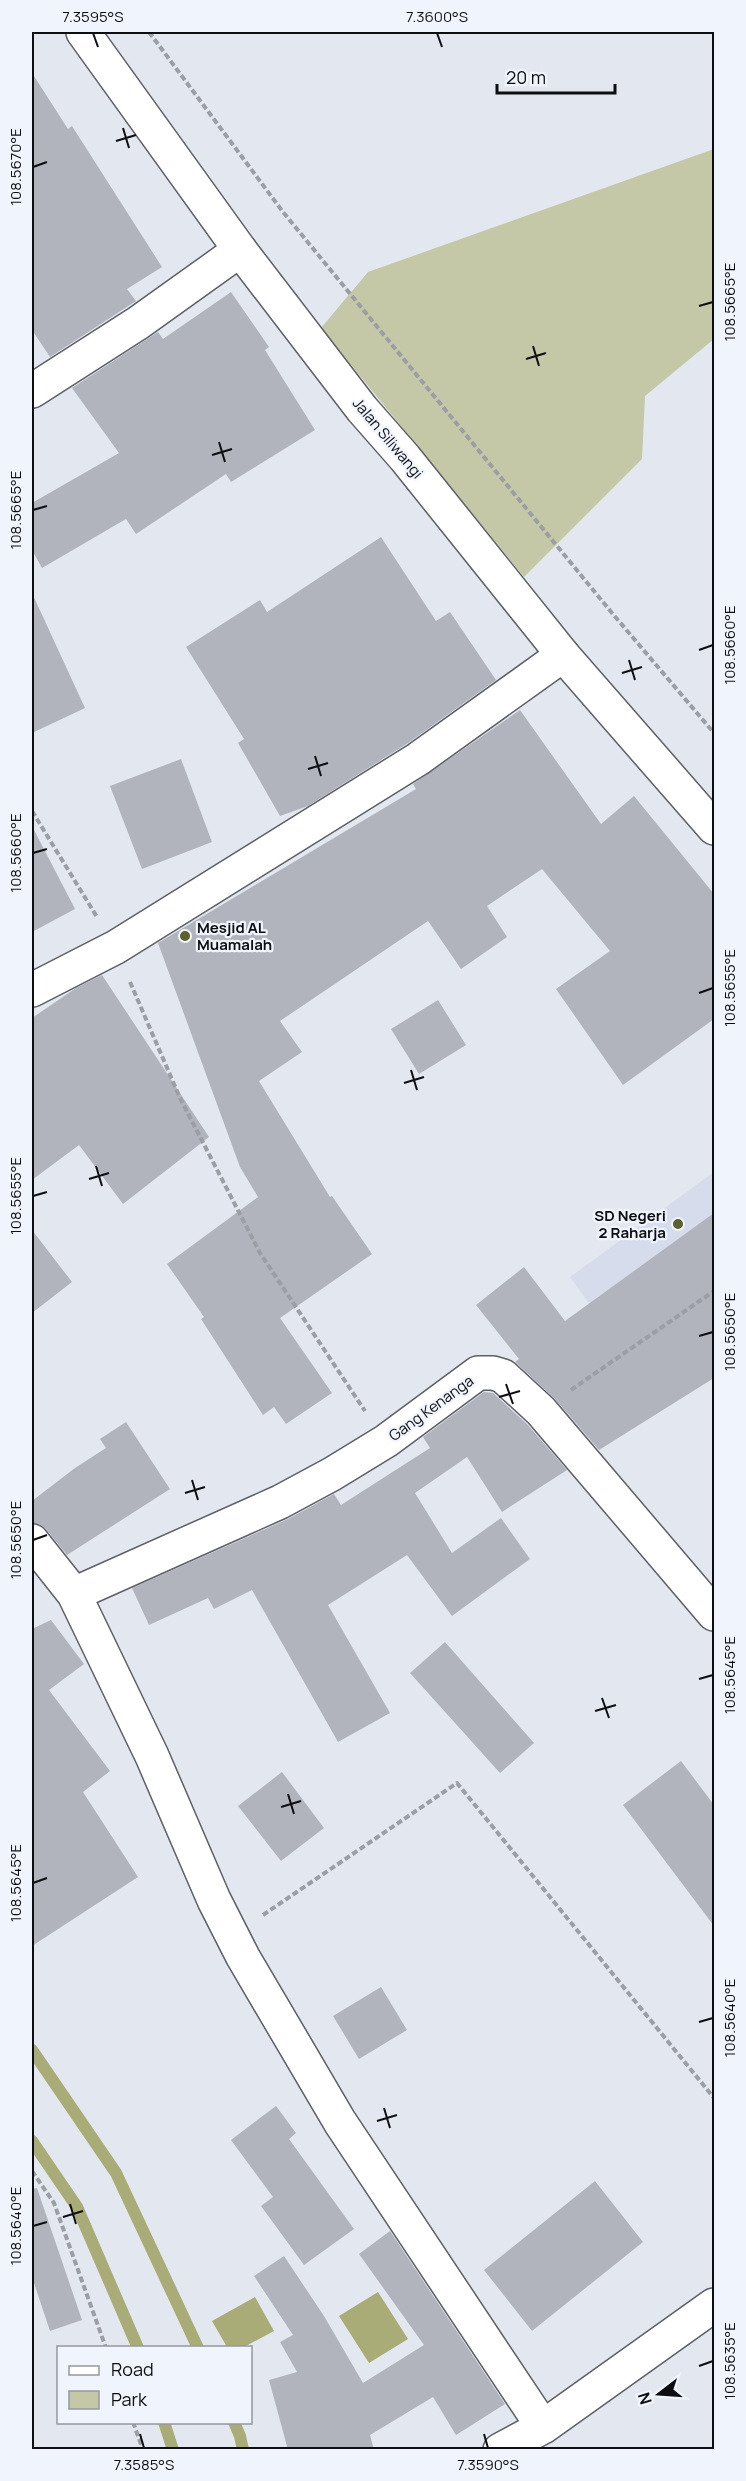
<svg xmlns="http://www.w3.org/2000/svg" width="746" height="2481" font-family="Manrope,sans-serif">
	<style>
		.built { fill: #d6dcec }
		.green { fill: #c5c8a6 }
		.water { fill: #a9ac76 }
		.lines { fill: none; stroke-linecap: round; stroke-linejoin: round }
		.stream { stroke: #a9ac76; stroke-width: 12 }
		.building { fill: #b1b4bc }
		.minor-casing { stroke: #5c5f66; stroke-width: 36 }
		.trunk-casing { stroke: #5c5f66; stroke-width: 36 }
		.path { stroke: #9b9ea4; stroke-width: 4; stroke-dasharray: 6 3; stroke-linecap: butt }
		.minor { stroke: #fff; stroke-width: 33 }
		.trunk { stroke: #fff; stroke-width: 33 }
		.ticks { fill: none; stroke: #0d0e11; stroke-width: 2 }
		.poi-dot { fill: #5e602d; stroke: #f0f4fd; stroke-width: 2 }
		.labels { text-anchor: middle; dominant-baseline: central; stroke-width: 4.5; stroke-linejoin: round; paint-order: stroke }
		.street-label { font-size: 15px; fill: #0d0e11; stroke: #f0f4fd }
		.poi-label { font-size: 15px; font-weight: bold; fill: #0d0e11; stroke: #f0f4fd; text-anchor: start }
		.neatline { fill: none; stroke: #0d0e11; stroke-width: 2 }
		.ticks-label { font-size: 15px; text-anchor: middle; fill: #0d0e11 }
	</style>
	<rect width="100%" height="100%" fill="#e3e7ef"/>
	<!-- built -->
	<path class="built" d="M714 1172V1283L623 1350 570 1277Z"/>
	<!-- green -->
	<path class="green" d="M714 149V339L645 396 642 459 524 577 321 328 368 272Z"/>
	<!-- water -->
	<path class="water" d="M378 2292 408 2339 369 2363 339 2316Z
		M255 2297 274 2331 244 2347H227L212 2321Z"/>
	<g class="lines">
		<!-- stream -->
		<path class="stream" d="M32 2050 116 2173 198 2348
			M32 2141 77 2207 138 2348
			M164 2422 173 2450
			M234 2422 240 2436 243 2450"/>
	</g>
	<!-- building -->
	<path class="building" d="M32 73 68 129 72 126 162 267 127 289 136 301 50 357 32 330Z
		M231 292 269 347 265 350 315 430 231 482 226 474 136 534 126 519 42 568 32 550V503L119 453 72 388 158 332 163 339Z
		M381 537 436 621 450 612 496 680 408 743 308 806 280 816 238 743 244 739 186 647 260 600 267 612Z
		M32 593 85 708 32 733Z
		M520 710 601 824 634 796 714 894V1019L623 1085 556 989 610 951 542 869 487 906 507 937 461 969 428 921 280 1021 302 1052 259 1081 330 1197 332 1196 372 1254 280 1318 332 1393 286 1424 274 1407 263 1415 201 1319 204 1317 167 1264 258 1197 240 1167 158 943 416 789 413 784Z
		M181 759 212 842 142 869 110 786Z
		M32 826 75 909 32 932Z
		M102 975 209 1137 123 1204 79 1145 32 1180V1018L76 988Z
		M438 1000 466 1045 419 1074 391 1029Z
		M714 1213V1378L599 1450 555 1399 515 1362 519 1359 476 1305 524 1267 565 1321Z
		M32 1230 72 1282 32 1313Z
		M484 1392 493 1393 527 1424 567 1470 502 1512 467 1457 415 1493 452 1553 501 1518 530 1559 452 1616 407 1555 328 1605 390 1713 338 1742 252 1590 214 1609 208 1598 149 1625 132 1588 288 1519 334 1494 341 1505 430 1448 423 1437Z
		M126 1422 170 1489 67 1555 46 1529 39 1524 32 1523V1501L75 1468 106 1448 100 1439Z
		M51 1620 84 1664 49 1690 110 1771 83 1792 138 1877 32 1946V1629Z
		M445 1642 534 1743 500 1773 410 1673Z
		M681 1761 714 1805V1926L623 1805Z
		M282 1772 324 1828 281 1861 238 1806Z
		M381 1987 407 2030 359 2059 333 2016Z
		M276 2106 296 2133 289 2139 354 2229 304 2265 261 2206 273 2197 231 2140Z
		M595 2181 643 2242 532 2331 484 2270Z
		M37 2188 82 2320 50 2331 32 2277V2189Z
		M390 2231 505 2404 456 2435 433 2397 370 2435 374 2450H288L269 2380 297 2372 280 2342 293 2335 254 2276 284 2256 324 2316 363 2383 424 2345 359 2254Z"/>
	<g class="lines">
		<!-- minor casing -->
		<g class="minor-casing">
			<path id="minor" d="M32 391 138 323 240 250
				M32 990 116 947 418 759 563 655
				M32 1541 74 1594 152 1756 214 1900 243 1957 340 2122 543 2427
				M74 1594 280 1502 332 1474 386 1441 478 1373H493L503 1376 541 1411 714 1614
				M500 2450 543 2427 714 2305"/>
		</g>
		<!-- trunk casing -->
		<g class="trunk-casing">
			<path id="trunk" d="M83 32 240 250 362 409 405 458 563 655 714 828"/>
		</g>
		<!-- path -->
		<path class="path" d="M149 32 283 212 612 613 714 733
			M32 811 97 917
			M130 982 180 1098 260 1253 365 1411
			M571 1390 714 1291
			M263 1915 457 1783 714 2098
			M32 2171 54 2203 106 2348
			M133 2422 143 2450"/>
		<!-- minor -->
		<use href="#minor" class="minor"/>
		<!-- trunk -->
		<use href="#trunk" class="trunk"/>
	</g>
	<!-- ticks -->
	<path class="ticks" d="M93 33 98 47M437 33 442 47M123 128 129 148M116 141 136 135M33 167 47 162M699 306 713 302M533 346 539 366M526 359 546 353M219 442 225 462M212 455 232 449M33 510 47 506M699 650 713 645M629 660 635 680M622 673 642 667M315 756 321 776M308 769 328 763M33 853 47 849M699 993 713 988M411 1070 417 1090M404 1083 424 1077M96 1166 102 1186M89 1179 109 1173M33 1196 47 1192M699 1336 713 1332M506 1384 513 1404M499 1397 520 1391M192 1480 198 1500M185 1493 205 1487M33 1540 47 1535M699 1679 713 1675M602 1698 609 1718M595 1711 616 1705M288 1794 294 1814M281 1807 301 1801M33 1883 47 1878M699 2022 713 2018M384 2108 390 2128M377 2121 397 2115M70 2204 76 2224M63 2217 83 2211M33 2226 47 2222M699 2366 713 2361M140 2434 144 2448M484 2434 488 2448"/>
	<!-- markers -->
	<g class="poi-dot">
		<circle cx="185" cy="936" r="6"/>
		<circle cx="678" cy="1224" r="6"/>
	</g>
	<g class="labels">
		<!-- street labels -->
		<g class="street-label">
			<text transform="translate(388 438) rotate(50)">Jalan Siliwangi</text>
			<text transform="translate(431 1408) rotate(-36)">Gang Kenanga</text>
		</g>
		<!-- poi labels -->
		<g class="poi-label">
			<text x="197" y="927">Mesjid AL<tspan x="197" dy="17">Muamalah</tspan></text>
			<text x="666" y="1215" text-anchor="end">SD Negeri<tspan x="666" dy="17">2 Raharja</tspan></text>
		</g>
	</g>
	<!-- border -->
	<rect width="746" height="2481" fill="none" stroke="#f0f4fd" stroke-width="66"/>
	<!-- legend -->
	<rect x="57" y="2346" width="195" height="78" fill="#f0f4fd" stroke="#95989f" stroke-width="1.5"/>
	<rect x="69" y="2366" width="30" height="9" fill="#ffffff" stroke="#95989f" stroke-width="1.5"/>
	<text x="111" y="2376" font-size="18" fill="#0d0e11">Road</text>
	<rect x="69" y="2391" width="30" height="18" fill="#c5c8a6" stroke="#95989f" stroke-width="1.5"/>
	<text x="111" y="2406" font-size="18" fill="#0d0e11">Park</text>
	<!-- north arrow -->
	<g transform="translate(659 2394) rotate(253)" stroke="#f0f4fd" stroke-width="4.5" paint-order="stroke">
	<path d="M0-4.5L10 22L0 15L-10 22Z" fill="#0d0e11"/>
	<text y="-9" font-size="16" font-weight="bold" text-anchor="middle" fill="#0d0e11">N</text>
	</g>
	<!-- scale -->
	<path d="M497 84v9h118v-9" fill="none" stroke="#0d0e11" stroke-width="3"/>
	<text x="506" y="84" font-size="18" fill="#0d0e11" stroke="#f0f4fd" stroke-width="4.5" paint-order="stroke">20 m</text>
	<rect x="33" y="33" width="680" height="2415" class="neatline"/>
	<g class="ticks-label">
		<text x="93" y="22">7.3595°S</text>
		<text x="437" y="22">7.3600°S</text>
		<text transform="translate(16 167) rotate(-90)" y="5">108.5670°E</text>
		<text transform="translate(730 302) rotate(-90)" y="5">108.5665°E</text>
		<text transform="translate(16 510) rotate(-90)" y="5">108.5665°E</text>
		<text transform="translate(730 645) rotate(-90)" y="5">108.5660°E</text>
		<text transform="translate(16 853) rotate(-90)" y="5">108.5660°E</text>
		<text transform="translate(730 988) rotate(-90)" y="5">108.5655°E</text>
		<text transform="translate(16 1196) rotate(-90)" y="5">108.5655°E</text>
		<text transform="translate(730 1332) rotate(-90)" y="5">108.5650°E</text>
		<text transform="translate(16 1540) rotate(-90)" y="5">108.5650°E</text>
		<text transform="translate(730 1675) rotate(-90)" y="5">108.5645°E</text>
		<text transform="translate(16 1883) rotate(-90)" y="5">108.5645°E</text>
		<text transform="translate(730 2018) rotate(-90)" y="5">108.5640°E</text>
		<text transform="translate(16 2226) rotate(-90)" y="5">108.5640°E</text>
		<text transform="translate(730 2361) rotate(-90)" y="5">108.5635°E</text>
		<text x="144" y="2470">7.3585°S</text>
		<text x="488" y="2470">7.3590°S</text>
	</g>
</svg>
